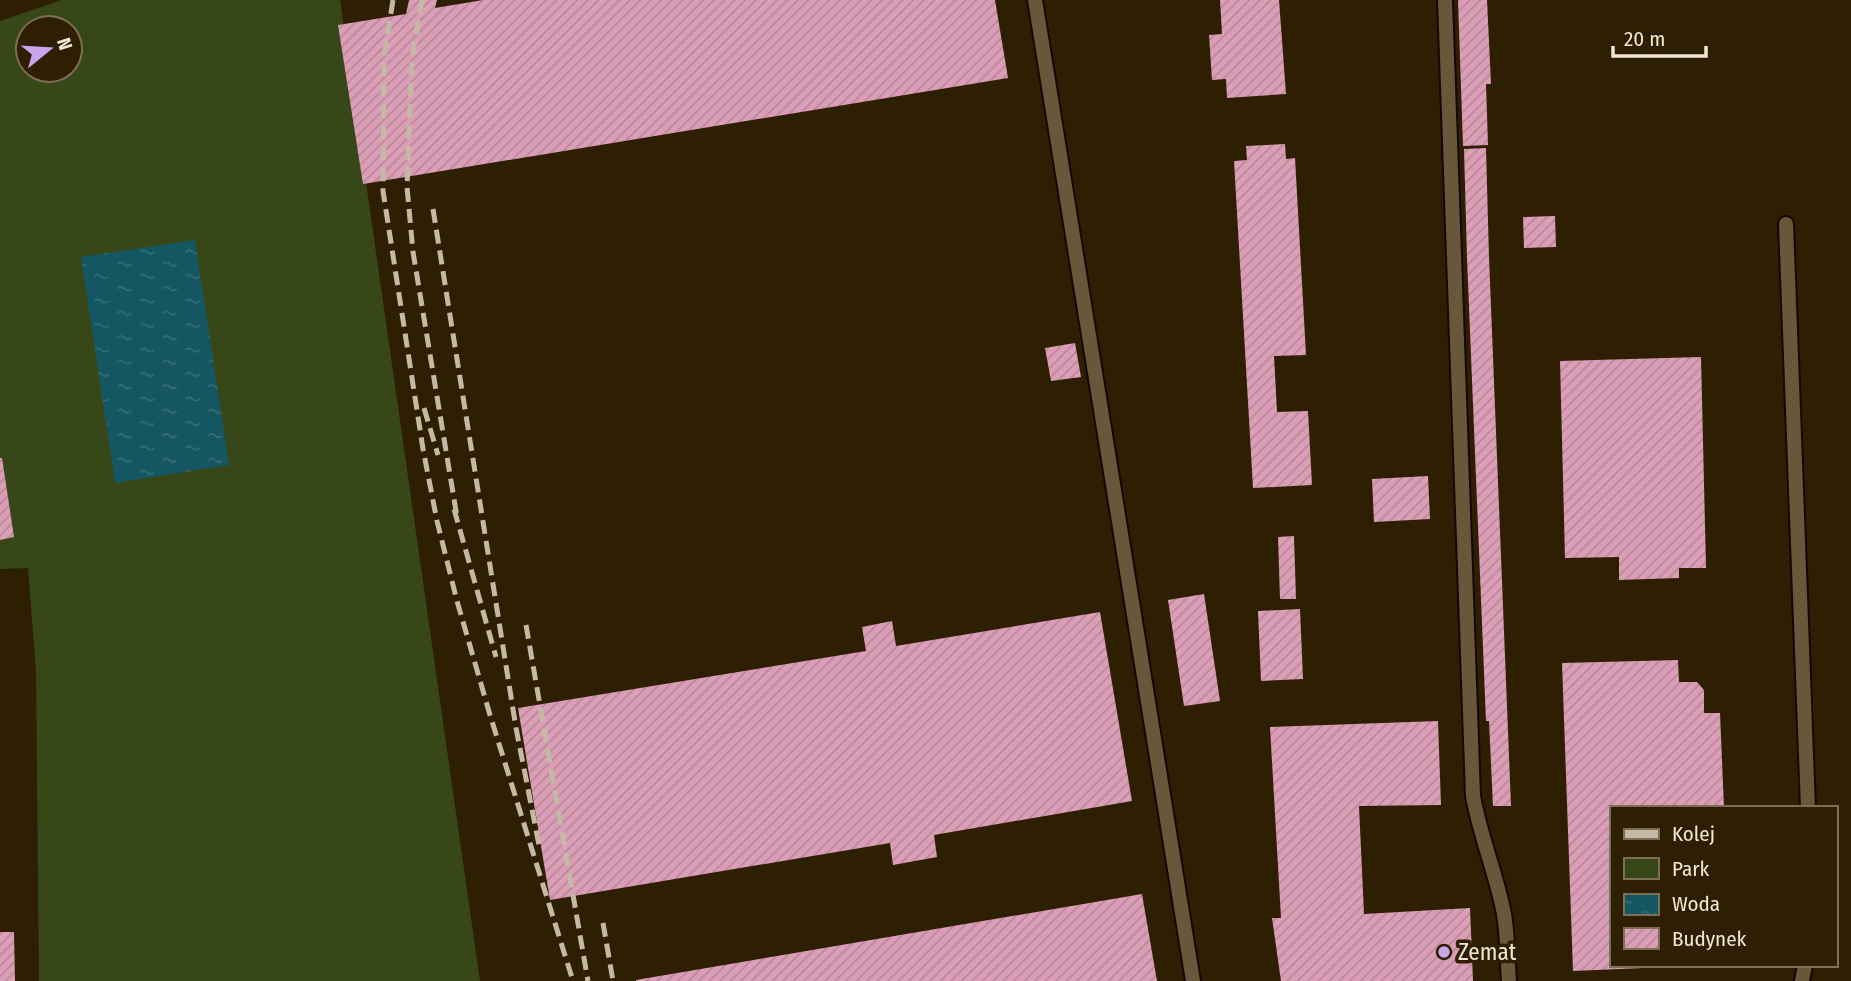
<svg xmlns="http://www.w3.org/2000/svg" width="1851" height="981" font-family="'Fira Sans Condensed',sans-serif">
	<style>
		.green { fill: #384717; fill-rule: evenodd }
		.water { fill: url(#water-ripples) }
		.building { fill: url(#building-hatch) }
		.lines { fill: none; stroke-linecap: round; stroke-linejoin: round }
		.service-casing { stroke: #140900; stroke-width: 18 }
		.service { stroke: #685739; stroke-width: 14 }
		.rail { stroke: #c4b9a5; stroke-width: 5; stroke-dasharray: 14 7; stroke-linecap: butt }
		.poi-dot { fill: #c9a5ee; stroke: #2f1f02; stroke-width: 2.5 }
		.labels { text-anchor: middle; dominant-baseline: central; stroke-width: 7; stroke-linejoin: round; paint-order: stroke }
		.poi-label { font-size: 23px; fill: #f1e7d6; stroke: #2f1f02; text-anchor: start }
	</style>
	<defs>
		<pattern id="water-ripples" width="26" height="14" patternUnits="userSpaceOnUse" patternTransform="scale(1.75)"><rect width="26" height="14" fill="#145661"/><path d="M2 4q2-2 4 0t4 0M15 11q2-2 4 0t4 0" fill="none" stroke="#376e77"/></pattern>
		<pattern id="building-hatch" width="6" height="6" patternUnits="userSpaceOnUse" patternTransform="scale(1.75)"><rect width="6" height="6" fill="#dc9eb7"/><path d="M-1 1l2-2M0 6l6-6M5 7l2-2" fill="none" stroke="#b78899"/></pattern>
	</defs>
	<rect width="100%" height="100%" fill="#2f1f02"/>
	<!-- green -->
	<path class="green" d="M62 0H340L480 981H39L36 671 28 568 0 569V21ZM28 28H70V70H28Z"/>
	<!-- water -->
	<path class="water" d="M195 240 229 465 115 483 81 257Z"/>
	<!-- building -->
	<path class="building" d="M409 0H437L435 8 483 0H995L1008 78 363 184 338 25 406 14Z
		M1220 0H1279L1286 94 1227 98 1226 79 1212 80 1209 35 1222 34Z
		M1458 0H1487L1491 84H1486L1488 145 1463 146Z
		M1285 144 1286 159 1295 158 1306 355 1274 356 1277 412 1308 411 1312 485 1253 488 1234 161 1247 160 1246 146Z
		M1486 148 1489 257 1511 806H1493L1489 721H1486L1467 258 1464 149Z
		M1555 216 1556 247 1524 248 1523 217Z
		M1075 343 1081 377 1051 381 1045 348Z
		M1701 357 1706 568H1679V578L1619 580V557L1565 558 1560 361Z
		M0 458H2L14 537 0 540Z
		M1428 476 1430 519 1374 522 1372 479Z
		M1294 536 1296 599H1280L1278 537Z
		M1204 594 1220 701 1184 706 1168 600Z
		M1300 609 1303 679 1261 681 1258 611Z
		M1100 612 1132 801 934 835 937 857 893 865 890 843 550 900 518 708 866 651 862 627 892 621 896 646Z
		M1678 660 1679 682H1697L1704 690V713H1720L1724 808H1611V965H1666V967L1573 971 1562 663Z
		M1438 721 1441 805 1359 806 1364 914 1470 908 1473 981H1281L1272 918H1281L1270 727Z
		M1142 894 1157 981H636V980Z
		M0 932H14L15 981H0Z"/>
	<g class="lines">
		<!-- service casing -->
		<g class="service-casing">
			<path id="service" d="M1035 0 1193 981
				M1445 0 1473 796C1480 835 1495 871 1503 909 1508 932 1507 957 1509 981
				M1786 224 1808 808
				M1802 981 1805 965"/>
		</g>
		<!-- service -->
		<use href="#service" class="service"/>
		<!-- rail -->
		<path class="rail" d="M393 0 384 57 383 191 423 449 437 521 457 601 490 715 573 981
			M422 0 412 58 407 187 413 252 457 517
			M433 209 516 728 539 845
			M424 408 438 455
			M454 509 496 657
			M526 625 588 981
			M603 923 613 981"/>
	</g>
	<!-- markers -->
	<circle class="poi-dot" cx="1444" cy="952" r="7"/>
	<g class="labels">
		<!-- poi labels -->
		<g class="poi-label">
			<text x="1458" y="952">Zemat</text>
		</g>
	</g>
	<!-- legend -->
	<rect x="1610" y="806" width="228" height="161" fill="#2f1f02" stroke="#7d6f57" stroke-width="2"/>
	<rect x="1624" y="829" width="35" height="10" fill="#c4b9a5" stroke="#7d6f57" stroke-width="2"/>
	<text x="1672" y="841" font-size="21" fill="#f1e7d6">Kolej</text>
	<rect x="1624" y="858" width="35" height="21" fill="#384717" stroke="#7d6f57" stroke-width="2"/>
	<text x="1672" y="876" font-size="21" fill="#f1e7d6">Park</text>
	<rect x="1624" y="894" width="35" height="21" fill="url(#water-ripples)" stroke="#7d6f57" stroke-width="2"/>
	<text x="1672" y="911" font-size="21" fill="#f1e7d6">Woda</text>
	<rect x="1624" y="928" width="35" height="21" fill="url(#building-hatch)" stroke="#7d6f57" stroke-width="2"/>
	<text x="1672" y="946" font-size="21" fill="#f1e7d6">Budynek</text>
	<!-- north arrow -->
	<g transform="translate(49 49) rotate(72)"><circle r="33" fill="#2f1f02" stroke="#7d6f57" stroke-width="2"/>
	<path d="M0-5L12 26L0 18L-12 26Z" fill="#c9a5ee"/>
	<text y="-10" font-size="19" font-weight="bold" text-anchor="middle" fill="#f1e7d6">N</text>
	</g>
	<!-- scale -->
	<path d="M1613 46v10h93v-10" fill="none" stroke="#f1e7d6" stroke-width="3.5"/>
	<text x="1624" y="46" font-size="21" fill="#f1e7d6" stroke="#2f1f02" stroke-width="5" paint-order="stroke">20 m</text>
</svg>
